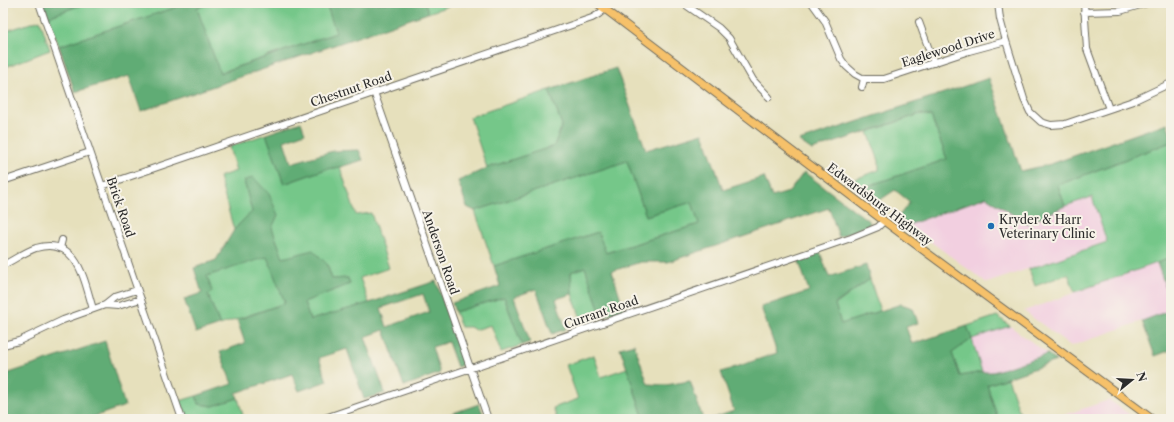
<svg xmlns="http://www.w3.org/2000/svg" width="1174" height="422" font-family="'Libre Caslon Text',serif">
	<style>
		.built { fill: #f2cfe0 }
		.green { fill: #75c789; stroke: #50795a }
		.forest { fill: #60ac75; stroke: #466c50; fill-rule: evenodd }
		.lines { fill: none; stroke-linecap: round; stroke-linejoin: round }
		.minor-casing { stroke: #6c6a5e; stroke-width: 8 }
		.major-casing { stroke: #6c6a5e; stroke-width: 9 }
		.minor { stroke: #fff; stroke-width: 6 }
		.major { stroke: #f6c16b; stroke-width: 7 }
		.poi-dot { fill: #1f6fb2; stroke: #f7f3e8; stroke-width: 1.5 }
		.labels { text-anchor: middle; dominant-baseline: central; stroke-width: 4; stroke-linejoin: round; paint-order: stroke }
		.street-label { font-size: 12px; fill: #2b2b2b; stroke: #f7f3e8 }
		.poi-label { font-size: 12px; fill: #2b2b2b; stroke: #f7f3e8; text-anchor: start }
	</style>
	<rect width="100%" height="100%" fill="#f7f3e8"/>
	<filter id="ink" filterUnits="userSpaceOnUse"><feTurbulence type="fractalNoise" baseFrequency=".025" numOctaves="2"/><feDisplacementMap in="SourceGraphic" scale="8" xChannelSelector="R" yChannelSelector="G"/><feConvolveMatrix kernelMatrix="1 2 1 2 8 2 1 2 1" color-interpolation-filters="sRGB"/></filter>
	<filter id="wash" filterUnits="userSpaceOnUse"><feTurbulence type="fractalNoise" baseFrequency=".012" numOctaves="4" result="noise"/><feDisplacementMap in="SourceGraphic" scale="16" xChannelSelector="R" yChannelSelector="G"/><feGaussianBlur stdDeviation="0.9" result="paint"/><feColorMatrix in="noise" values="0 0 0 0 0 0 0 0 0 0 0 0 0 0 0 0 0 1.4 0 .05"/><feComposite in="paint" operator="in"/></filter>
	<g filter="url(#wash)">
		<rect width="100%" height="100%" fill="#e6e0bc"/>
		<!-- built -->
		<path class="built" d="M986 197 1027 224 1065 206 1092 197 1107 242 987 283 908 225Z
			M1157 263 1171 302V310L1142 321 1071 346 1024 311Z
			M1010 326 1048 354 993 372H982L972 339Z
			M1109 400 1136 419H1052Z"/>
		<!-- green -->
		<path class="green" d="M86 3H189L59 46 48 17Z
			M210 3H326L336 33 219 73 197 8Z
			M425 3H457L428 13Z
			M40 20 50 50 3 68V32Z
			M549 90 562 125 554 146 487 168 470 117Z
			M920 114 931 116 947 159 859 189 850 181 879 170V161L868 132Z
			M266 134 284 184 326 169 340 167 356 215 371 213 389 268 360 278 369 303 310 320 304 302 350 284 348 278 332 279 327 264 283 258 272 228 244 181 253 212 244 219 234 230 219 177 236 171 229 147Z
			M1171 142V258L1075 292 1068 274 1035 286 1029 269 1107 242 1092 197 1065 206 1058 185Z
			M627 161 646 216 692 202 699 224 605 253 598 232 494 266 475 211Z
			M267 256 285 303 220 325 208 295 207 276Z
			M585 267 602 317 583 324 572 294 571 272Z
			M870 279 880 311 841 324 835 305Z
			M504 297 522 345 501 352 491 325 475 330 470 327H461L455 312Z
			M997 316 1010 326 972 339 982 372 960 376 952 353 971 339 967 326Z
			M594 355 601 377 627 368 644 419H557L553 408 578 399 566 365Z
			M1008 378 1022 419H998L987 385Z
			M196 396 199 404 213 406 238 398 244 419H187L180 401Z"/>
		<!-- forest -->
		<path class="forest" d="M43 3H86L48 17Z
			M189 3H210L197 8 220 73 336 33 326 3H425L428 13 141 111 129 76 75 92 59 46Z
			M616 68 646 150 703 133 723 190 764 177 772 197 789 192 804 172 870 222 869 225 839 237 829 208 668 262H641L612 271 624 309 602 317 585 267 571 272 572 294 556 299 566 329 552 334 536 289 514 297 530 342 522 345 504 297 455 312 452 303 500 286 494 266 598 232 606 253 699 224 692 202 646 216 627 161 475 211 467 207 458 181 487 168 554 146 562 125 549 90Z
			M989 78 1021 171 1051 164 1167 123 1171 135V142L1058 185 1065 206 1027 224 986 197 908 225 898 217 910 202 895 190 877 202 859 189 947 159 931 116 920 114 812 150 799 141Z
			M301 122 305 133 284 141 291 163 333 151 359 150 363 160 340 167 326 169 284 184 266 134Z
			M253 177 269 194 278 215 272 228 283 258 313 250 327 264 332 279 348 278 350 284 304 302 310 320 369 303 436 281 464 362 462 365 457 367 448 342 432 347 440 373 404 386 384 330 365 337 385 393 364 399 347 349 319 358 327 381 299 391 292 374 236 393 238 398 213 406 199 404 196 396 232 384 220 352 245 343 237 320 285 303 267 257 207 276 212 291 208 295 220 325 196 333 184 299 202 293 194 268 216 260 234 230 244 219 252 212 244 181ZM423 294 429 312 387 327 381 308Z
			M820 252 829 277 866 265 870 279 835 304 841 324 901 304 913 308 918 323 906 327 912 344 967 326 972 339 952 353 960 376 982 372H993L1048 354 1056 361 987 385 998 419H710L734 411 721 372 777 353 761 307 809 291 798 259Z
			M1171 258V302L1157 263Z
			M1171 310V350L1155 356 1142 321Z
			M105 341 125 406 87 419H3V375Z
			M634 344 648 384 666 385 690 381 703 419H644L620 348Z
			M479 404 485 419H436Z"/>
	</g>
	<g filter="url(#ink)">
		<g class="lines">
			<!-- minor casing -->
			<g class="minor-casing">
				<path id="minor" d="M39 3 182 419
					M683 3 719 28 729 38 753 80 769 97
					M812 3 825 21 841 59 846 66 855 74 864 79H884L969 51 1006 41
					M998 3 1000 19 1006 41 1024 99 1030 112 1041 122 1051 125 1065 124 1133 101 1171 83
					M1084 3 1087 49 1109 109
					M1084 12 1120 11 1147 3
					M919 22 934 63
					M862 87 864 79
					M374 92 488 419
					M3 181 90 152
					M102 186 592 18 599 14 605 9
					M60 248 62 240
					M3 265C14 260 24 252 36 248 78 236 84 280 93 309
					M105 305 118 306 141 299
					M3 345 19 341 63 320 105 305 115 297 137 290
					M322 419 851 238 878 227 884 221"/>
			</g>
			<!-- major casing -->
			<g class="major-casing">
				<path id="major" d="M597 3 884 221 1152 419"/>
			</g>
			<!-- minor -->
			<use href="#minor" class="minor"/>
			<!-- major -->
			<use href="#major" class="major"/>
		</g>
	</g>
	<!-- markers -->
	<circle class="poi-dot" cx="991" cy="226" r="4"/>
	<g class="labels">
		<!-- street labels -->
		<g class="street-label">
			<text transform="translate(948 48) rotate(-18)">Eaglewood Drive</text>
			<text transform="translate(351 89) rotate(-19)">Chestnut Road</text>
			<text transform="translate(880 204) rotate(37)">Edwardsburg Highway</text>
			<text transform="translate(121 207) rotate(71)">Brick Road</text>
			<text transform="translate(441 252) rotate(71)">Anderson Road</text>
			<text transform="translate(601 312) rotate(-19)">Currant Road</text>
		</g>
		<!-- poi labels -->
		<g class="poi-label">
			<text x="999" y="219">Kryder &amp; Harr<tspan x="999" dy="14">Veterinary Clinic</tspan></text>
		</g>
	</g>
	<!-- margin -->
	<rect width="1174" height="422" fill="none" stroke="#f7f3e8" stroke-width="16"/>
	<!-- north arrow -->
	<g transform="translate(1132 380) rotate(72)" stroke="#f7f3e8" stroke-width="3" paint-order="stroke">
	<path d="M0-3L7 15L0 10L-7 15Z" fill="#2b2b2b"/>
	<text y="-6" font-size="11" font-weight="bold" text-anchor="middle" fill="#2b2b2b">N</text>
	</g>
</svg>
